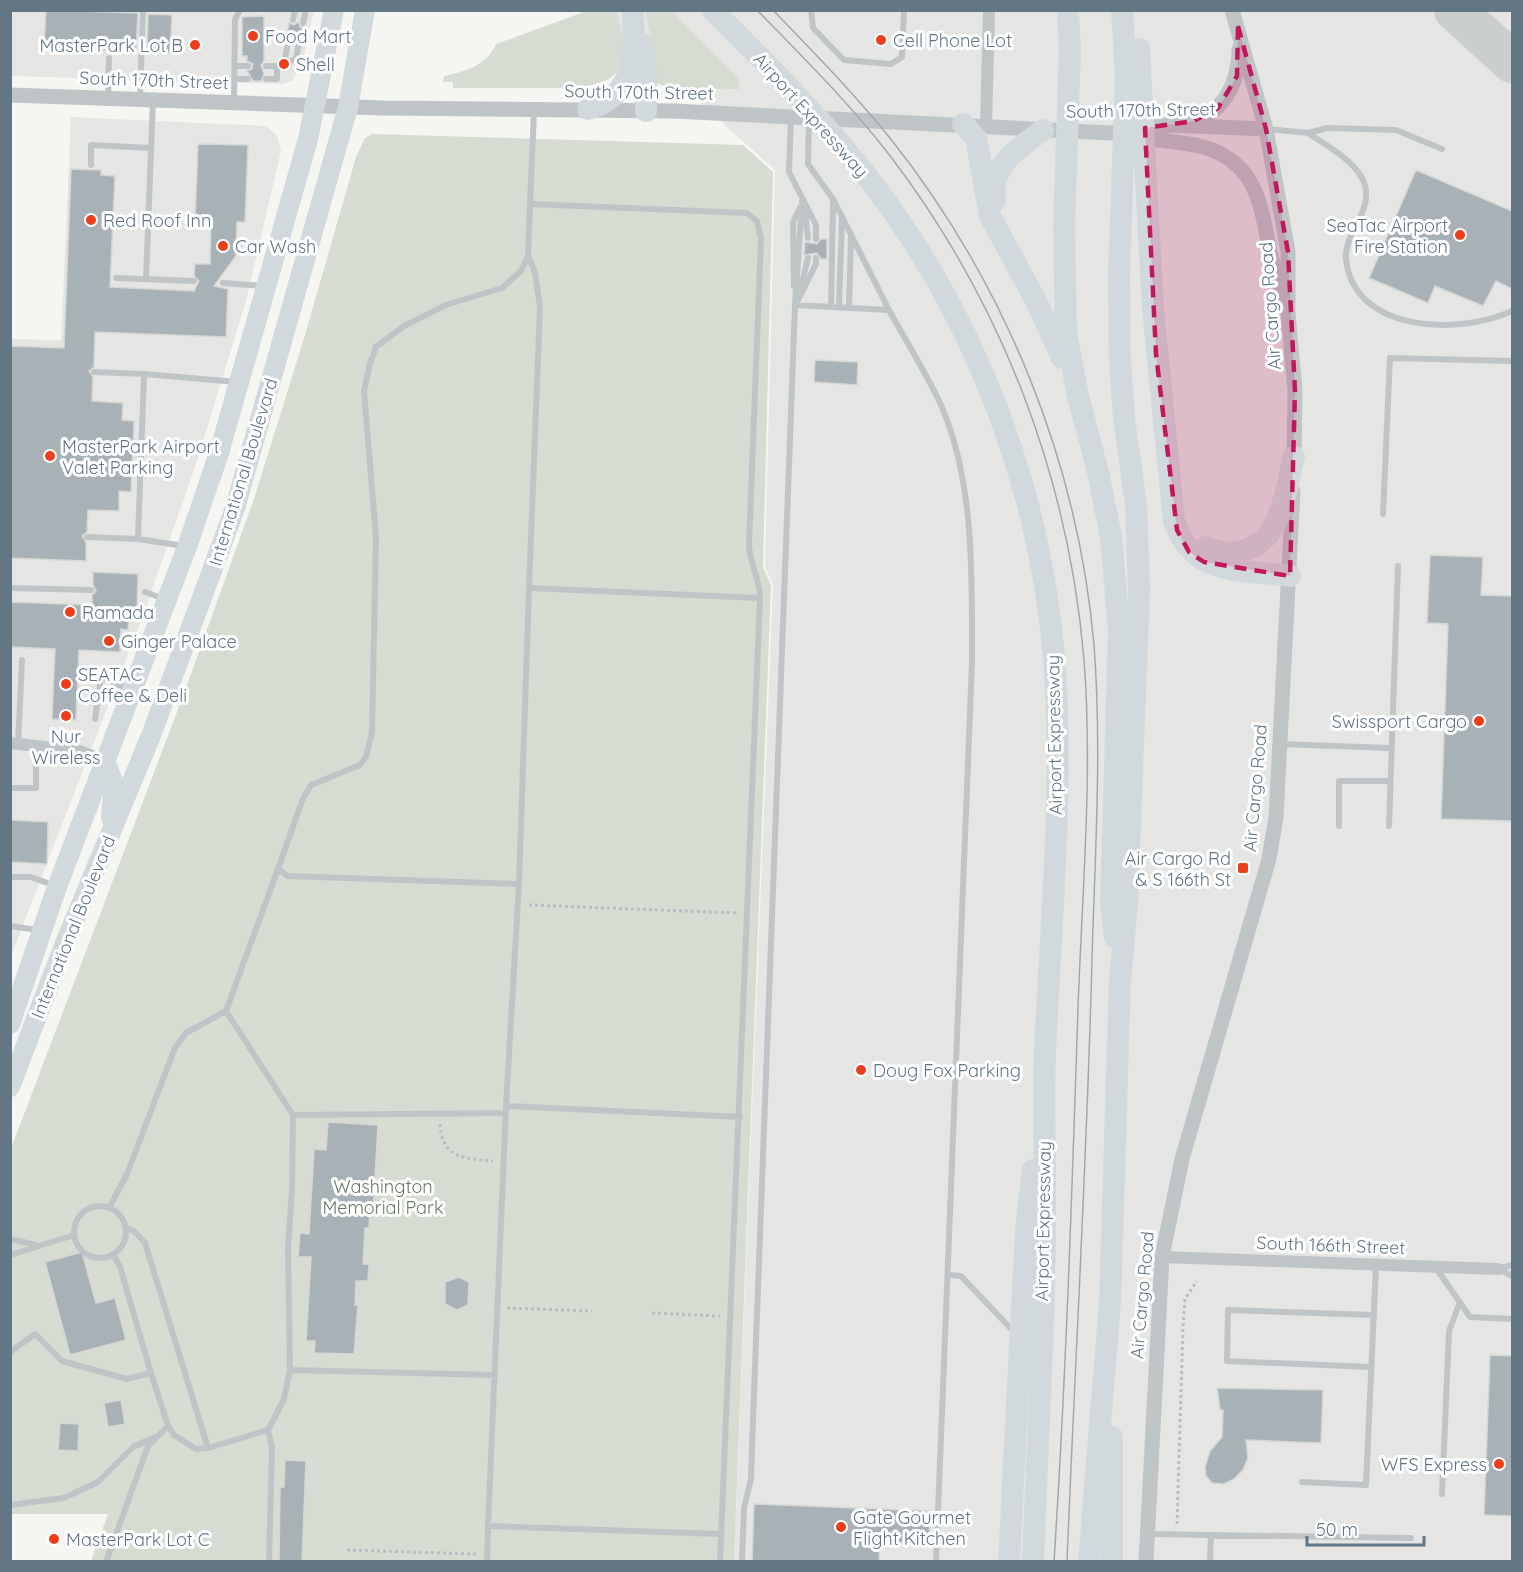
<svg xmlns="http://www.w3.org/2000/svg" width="1523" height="1572" font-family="Quicksand,sans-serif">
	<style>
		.built { fill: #e5e6e4 }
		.green { fill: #d6dcd2 }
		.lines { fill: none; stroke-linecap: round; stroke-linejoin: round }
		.taxiway { stroke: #cacecf; stroke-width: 42 }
		.building { fill: #a8b2b6; stroke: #d6d6d4; stroke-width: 1.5 }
		.path { stroke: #bbbec0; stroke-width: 3; stroke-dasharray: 3 3; stroke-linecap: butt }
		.service { stroke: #bfc5c7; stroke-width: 6 }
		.minor { stroke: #bfc5c7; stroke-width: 12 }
		.tertiary { stroke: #bfc5c7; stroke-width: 15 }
		.primary { stroke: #d2d9dc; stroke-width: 20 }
		.motorway { stroke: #d2d9dc; stroke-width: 22 }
		.tram { stroke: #a0a8ad; stroke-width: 1.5 }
		.marked { fill: #c2185b; fill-opacity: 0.2; stroke: #c2185b; stroke-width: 4.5; stroke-dasharray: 12 8; stroke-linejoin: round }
		.poi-dot { fill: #ec3e1a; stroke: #fff; stroke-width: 2 }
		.labels { text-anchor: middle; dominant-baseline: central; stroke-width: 6; stroke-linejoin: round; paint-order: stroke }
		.poi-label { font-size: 18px; fill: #627783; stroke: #fff; text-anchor: start }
		.street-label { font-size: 18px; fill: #627783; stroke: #fff }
		.park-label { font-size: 18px; fill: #687a61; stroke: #fff }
	</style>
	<rect width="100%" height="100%" fill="#f5f5f1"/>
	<!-- built -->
	<path class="built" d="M10 11H314L302 64 292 81 283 84 11 76Z
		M597 11H1512V1561H734L773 585 765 566 775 170Z
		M71 117 266 126 277 136 281 151 246 301 196 464 141 621 11 956V339L61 340Z"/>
	<!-- green -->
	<path class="green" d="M587 11H616C641 86 602 88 541 88 512 88 483 88 453 88V82H443L444 76C467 71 487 65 496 44Z
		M645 11H672L737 77 740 89 674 88 658 84 654 79 653 46Z
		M372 134 743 145 773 172 763 567 771 585 734 1561H91L108 1514H11L10 1151 182 699 254 499 305 335 356 157 365 138Z"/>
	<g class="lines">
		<!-- taxiway -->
		<path class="taxiway" d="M1455 10 1512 62"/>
	</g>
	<!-- building -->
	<path class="building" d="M46 10 138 13 136 52 44 48Z
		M148 14 172 15 170 53 147 52Z
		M264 16V61L261 65 264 74 261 81H253L247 71 252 69 253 64 247 61V56H242V17Z
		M298 22 301 28 307 26 305 41 300 36 294 39 292 35 287 34 289 23 294 25Z
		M198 144 248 145 245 222H237L236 256 214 286 228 289 226 337 95 332 94 367 89 371 93 377 92 401 123 403 122 420 134 421 131 492 119 491V511L88 510 87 532 82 536 86 542V561L10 558V346L64 348 71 169 101 170V175L115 176 110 287 194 291 199 281 194 276 195 264H210L211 221 195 220Z
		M1416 170 1512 211V289L1496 281 1483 306 1435 286 1428 303 1369 278Z
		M821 239H827V259H821L817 253 804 255 805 242 817 244Z
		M815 360 858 362 857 385 814 382Z
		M1430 555 1483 557 1481 595 1512 596V821L1441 819 1448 624 1427 623Z
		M93 572 138 574 137 612H129L128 630 121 629 120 652 79 650 76 720 52 719 55 649 10 647V602L92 605V595L96 591 93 585Z
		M10 820 48 822 47 864 10 862Z
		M328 1122 378 1125 373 1211H370L369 1228H365L363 1264H369L368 1281H356L355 1305H358L354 1354 314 1353 315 1341H306L311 1257H298L300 1233 309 1234 314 1149 326 1150Z
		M82 1252 96 1303 115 1298 126 1340 70 1355 45 1262Z
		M459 1277 469 1282 468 1305 457 1310 445 1304V1282Z
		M1490 1355 1512 1356V1516L1484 1515Z
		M1217 1388 1323 1390 1321 1443 1246 1440 1248 1458 1243 1470 1234 1479 1224 1484 1212 1483 1206 1476 1205 1467 1210 1451 1222 1437 1223 1410H1220Z
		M121 1400 125 1424 108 1427 104 1403Z
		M60 1423 79 1424 78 1451 58 1450Z
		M285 1460 306 1461 302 1562 279 1561 280 1487H284Z
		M754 1504 930 1511 929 1544 880 1542 879 1562H752Z"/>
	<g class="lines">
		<!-- path -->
		<path class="path" d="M529 905 738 913
			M440 1124C442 1159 464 1158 493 1161
			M507 1308 592 1311
			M652 1313 720 1316
			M1177 1524 1183 1327 1185 1299 1197 1281
			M347 1550 476 1554"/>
		<!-- service -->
		<path class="service" d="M811 10 813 28 844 60 891 64 902 57 904 10
			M293 20 295 10
			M303 23 306 10
			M284 63 289 39
			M235 66H248
			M266 66H277L296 59 299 41
			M234 79H248
			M266 79H277V66
			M108 97 109 58
			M140 98 143 10
			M234 101 235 19 240 10
			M534 112 530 204 747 213 757 221 761 239 749 545C750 565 760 579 760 598L720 1562
			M791 118 789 172 816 225V239
			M809 119 808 164 833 199 889 310
			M1267 129 1308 133 1327 128 1396 130 1442 149
			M1308 133C1327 146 1358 162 1365 185 1372 214 1344 232 1346 259 1354 334 1460 335 1512 311
			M91 165V145L151 148
			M530 204 528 256 535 272 540 307 529 588 760 598
			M805 211 808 238
			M116 278 194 281
			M146 279 153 100
			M223 283 263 286
			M794 286 793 222 800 208
			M801 287 808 258
			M797 302 816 264V258
			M795 305 889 310C906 341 925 371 940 403 975 480 972 579 972 662L936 1562
			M831 307 833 202
			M839 307 842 218
			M849 308 851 236
			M94 372 144 374
			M1383 514 1390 358 1512 361
			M87 537 138 539
			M184 546 138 539 144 374 237 382
			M10 588 91 590
			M529 588 519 884 506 1106 740 1117
			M145 592 164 599
			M95 719 101 677 128 689
			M18 744 22 660
			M1280 744 1390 748
			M10 788H36V746
			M1339 826V781H1390
			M1389 826 1398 566
			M278 869 302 801 311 785 360 765 366 757 372 732 376 537 364 391 370 363 376 347 404 326 446 305 502 288 521 271 528 256
			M10 877H31L53 885
			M10 926 38 930
			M506 1106 488 1526 721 1534
			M293 1115 226 1011 278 869 288 876 519 884
			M74 1232a26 26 0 1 1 52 0a26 26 0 1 1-52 0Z
			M109 1208 127 1174 175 1048 186 1033 226 1011
			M125 1227 134 1231 145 1243 208 1448
			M10 1239 36 1245
			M113 1254 120 1267 151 1373 168 1426 174 1435 196 1449 208 1448 268 1430
			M10 1255 74 1235
			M1436 1268 1470 1317 1512 1319
			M1498 1269 1512 1265
			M1499 1269 1512 1276
			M949 1275 961 1276 1015 1333
			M10 1352 35 1334 62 1361 127 1379 151 1373
			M1370 1367 1227 1361 1228 1310 1374 1315
			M290 1370 288 1248 292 1190 293 1115 506 1113
			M1302 1482 1366 1485 1376 1265
			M1442 1494 1449 1331 1460 1302
			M10 1505 64 1498 98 1482 133 1447 155 1437
			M1148 1534 1411 1538
			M106 1562 148 1446 168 1426
			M269 1562 272 1447 268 1430 284 1399 290 1370 494 1375
			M487 1562 488 1526
			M742 1562 744 1508 751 1479 752 1448 795 305 802 202
			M1210 1562 1211 1535"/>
		<!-- minor -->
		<path class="minor" d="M986 126 989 10
			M10 743 80 751 105 761
			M1162 1257 1498 1269"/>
		<!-- tertiary -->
		<path class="tertiary" d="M1232 10 1266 129 1288 252V313L1295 391 1294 464
			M10 95 383 108 673 111 1111 133 1169 125 1266 129
			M1187 122C1223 116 1239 83 1239 49
			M1135 137C1157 141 1181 141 1203 147 1257 162 1261 206 1270 252 1273 267 1279 282 1283 296
			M1146 1562 1162 1257 1182 1159 1269 859 1276 817 1293 491"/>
		<!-- primary -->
		<path class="primary" d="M105 761 114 784 111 818
			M10 1024 57 887 187 547 219 453 308 139 334 10
			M10 1087 65 943 152 733 235 508 348 107 365 10"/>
		<!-- motorway -->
		<path class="motorway" d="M713 10C766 64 820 116 866 175 980 321 1047 504 1056 689 1062 810 1050 934 1045 1055 1043 1113 1046 1171 1045 1229 1044 1340 1037 1451 1033 1562
			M1068 10 1070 51 1064 225 1066 331 1077 392 1098 472 1111 537 1119 630 1111 905 1115 937
			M642 43 646 72V111
			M1139 49 1153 309 1174 521C1193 577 1240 569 1290 576
			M588 109C634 96 635 57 633 16
			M963 124 976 138 990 216 1036 301 1062 358
			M995 200C990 164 1018 149 1043 130
			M1206 547C1217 553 1230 554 1242 551 1282 542 1285 490 1294 457
			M1112 1437V1562
			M1009 1562 1026 1230 1033 1170
			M1089 1562 1110 1302 1120 980 1127 905 1139 590 1136 504 1124 419 1120 362 1119 276 1126 76 1122 10"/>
		<!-- tram -->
		<path class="tram" d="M757 10C804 58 851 105 891 157 1002 303 1069 478 1084 660 1093 775 1082 893 1078 1008 1072 1192 1066 1377 1054 1562
			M773 10C813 52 854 93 890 138 1005 283 1078 461 1094 645 1102 749 1095 854 1092 959 1087 1160 1075 1361 1067 1562"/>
	</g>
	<!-- marked area -->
	<path class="marked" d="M1238 26 1266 129 1288 252 1295 391 1290 576 1204 562 1189 552 1177 530 1156 354 1145 128 1194 121 1218 108 1237 76Z"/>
	<!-- markers -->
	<g class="poi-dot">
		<circle cx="253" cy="36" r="6"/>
		<circle cx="881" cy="40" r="6"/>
		<circle cx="195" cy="45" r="6"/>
		<circle cx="284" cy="64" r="6"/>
		<circle cx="91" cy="220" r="6"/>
		<circle cx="1460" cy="235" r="6"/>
		<circle cx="223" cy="246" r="6"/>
		<circle cx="50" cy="456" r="6"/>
		<circle cx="70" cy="612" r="6"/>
		<circle cx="109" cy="641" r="6"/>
		<circle cx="66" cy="684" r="6"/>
		<circle cx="66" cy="716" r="6"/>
		<circle cx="1479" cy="721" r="6"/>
		<rect x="1237" y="862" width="12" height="12" rx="3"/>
		<circle cx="861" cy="1070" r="6"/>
		<circle cx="1499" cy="1464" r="6"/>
		<circle cx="841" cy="1527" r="6"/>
		<circle cx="54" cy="1539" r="6"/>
	</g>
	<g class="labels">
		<!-- poi labels -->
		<g class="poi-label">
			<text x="265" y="36">Food Mart</text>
			<text x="893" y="40">Cell Phone Lot</text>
			<text x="183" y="45" text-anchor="end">MasterPark Lot B</text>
			<text x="296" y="64">Shell</text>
			<text x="103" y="220">Red Roof Inn</text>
			<text x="1448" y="225" text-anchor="end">SeaTac Airport<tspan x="1448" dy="21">Fire Station</tspan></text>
			<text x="235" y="246">Car Wash</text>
			<text x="62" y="446">MasterPark Airport<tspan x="62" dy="21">Valet Parking</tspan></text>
			<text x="82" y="612">Ramada</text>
			<text x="121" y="641">Ginger Palace</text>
			<text x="78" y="674">SEATAC<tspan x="78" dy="21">Coffee &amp; Deli</tspan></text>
			<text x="1467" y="721" text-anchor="end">Swissport Cargo</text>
			<text x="66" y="736" text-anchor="middle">Nur<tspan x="66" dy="21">Wireless</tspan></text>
			<text x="1231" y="858" text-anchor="end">Air Cargo Rd<tspan x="1231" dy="21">&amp; S 166th St</tspan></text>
			<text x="873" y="1070">Doug Fox Parking</text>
			<text x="1487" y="1464" text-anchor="end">WFS Express</text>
			<text x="853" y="1517">Gate Gourmet<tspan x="853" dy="21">Flight Kitchen</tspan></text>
			<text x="66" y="1539">MasterPark Lot C</text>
		</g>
		<!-- street labels -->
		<g class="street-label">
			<text transform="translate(154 80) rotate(2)">South 170th Street</text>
			<text transform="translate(639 92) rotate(1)">South 170th Street</text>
			<text transform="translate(1141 110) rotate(-1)">South 170th Street</text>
			<text transform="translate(811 115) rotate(48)">Airport Expressway</text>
			<text transform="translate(1270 306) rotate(-94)">Air Cargo Road</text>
			<text transform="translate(243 472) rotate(-73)">International Boulevard</text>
			<text transform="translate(1054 735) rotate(-91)">Airport Expressway</text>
			<text transform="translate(1255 788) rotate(-85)">Air Cargo Road</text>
			<text transform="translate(73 927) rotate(-68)">International Boulevard</text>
			<text transform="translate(1043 1221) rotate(-89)">Airport Expressway</text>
			<text transform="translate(1331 1245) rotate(2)">South 166th Street</text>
			<text transform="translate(1142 1295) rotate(-85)">Air Cargo Road</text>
		</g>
		<!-- park labels -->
		<g class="park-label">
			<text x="383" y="1186">Washington<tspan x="383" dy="21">Memorial Park</tspan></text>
		</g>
	</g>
	<!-- border -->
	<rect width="1523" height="1572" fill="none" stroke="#627783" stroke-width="24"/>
	<!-- scale -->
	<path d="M1307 1536v9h117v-9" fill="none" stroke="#627783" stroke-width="3"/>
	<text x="1316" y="1536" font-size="18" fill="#627783" stroke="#ffffff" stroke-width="4.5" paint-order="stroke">50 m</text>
</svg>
